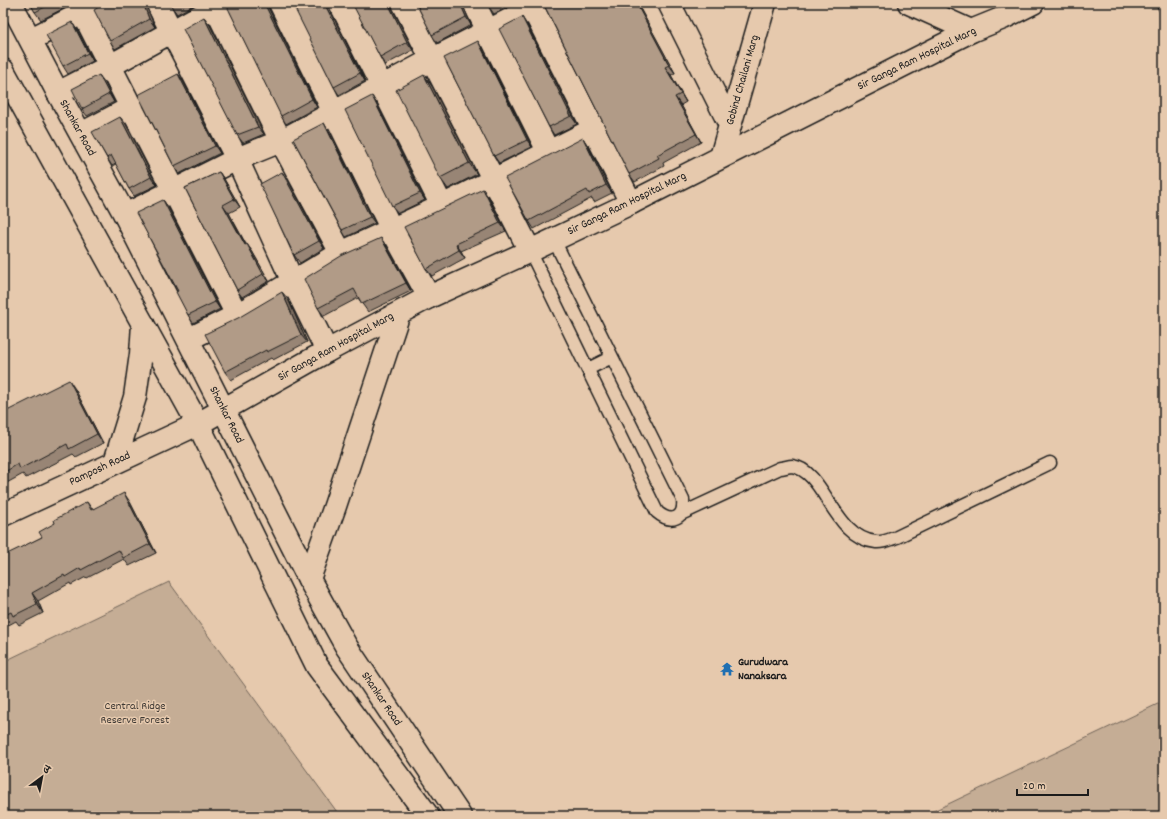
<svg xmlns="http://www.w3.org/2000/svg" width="1167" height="819" font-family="Dekko,'Playpen Sans Deva',sans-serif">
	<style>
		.green { fill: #c5ad95; stroke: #706458 }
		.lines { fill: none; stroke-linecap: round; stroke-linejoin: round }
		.service-casing { stroke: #1c1c1c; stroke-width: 15 }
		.minor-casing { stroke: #1c1c1c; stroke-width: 25 }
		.tertiary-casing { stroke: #1c1c1c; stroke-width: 25 }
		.secondary-casing { stroke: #1c1c1c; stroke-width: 25 }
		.service { stroke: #e6c9ad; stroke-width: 12 }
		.minor { stroke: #e6c9ad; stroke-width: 22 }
		.tertiary { stroke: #e6c9ad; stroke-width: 22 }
		.secondary { stroke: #e6c9ad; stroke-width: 22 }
		.wall { fill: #988574; stroke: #1c1c1c }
		.shaded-wall { fill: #7c6c5e; stroke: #1c1c1c }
		.building { fill: #b19b87; stroke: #1c1c1c }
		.labels { text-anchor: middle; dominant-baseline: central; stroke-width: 3; stroke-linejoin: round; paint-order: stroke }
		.street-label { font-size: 12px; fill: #1c1c1c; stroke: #e6c9ad }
		.poi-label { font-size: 12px; font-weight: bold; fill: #1c1c1c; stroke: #e6c9ad; text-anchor: start }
		.park-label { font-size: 12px; fill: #3e3934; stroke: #e6c9ad }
	</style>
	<rect width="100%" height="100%" fill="#e6c9ad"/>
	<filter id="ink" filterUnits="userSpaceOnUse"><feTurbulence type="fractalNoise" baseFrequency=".025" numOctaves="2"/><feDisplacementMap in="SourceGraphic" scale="8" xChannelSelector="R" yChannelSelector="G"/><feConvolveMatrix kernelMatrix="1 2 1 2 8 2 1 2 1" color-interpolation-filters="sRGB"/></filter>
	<g filter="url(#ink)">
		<!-- green -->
		<path class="green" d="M169 582 340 816H3V662Z
			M1164 701V816H923Z"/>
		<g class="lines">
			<!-- service casing -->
			<g class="service-casing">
				<path id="service" d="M530 251 657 512C671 524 685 519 683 500L554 240
					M588 369 612 357
					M681 514 780 468C784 468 788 466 792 466 825 470 833 538 876 542 883 543 891 539 897 537L1050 463"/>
			</g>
			<!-- minor casing -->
			<g class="minor-casing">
				<path id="minor" d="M157 3 237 159 293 282 327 351
					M280 3 392 230 429 297
					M340 3 442 206
					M403 3 530 251
					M474 3 549 153
					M530 3 631 203
					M669 3 730 125
					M909 3 971 31
					M215 7 281 141 341 253
					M83 13 237 315
					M31 39 102 3
					M58 93 110 66 223 3
					M81 134 132 107
					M721 157 765 3
					M125 215 237 159 281 141 431 60 533 8
					M189 339 237 315 341 253 442 206 594 129
					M115 462 135 397 141 354 143 324
					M3 515 198 424"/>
			</g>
			<!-- tertiary casing -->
			<g class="tertiary-casing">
				<path id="tertiary" d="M198 424 327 351 429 297 530 251 631 203 971 31 1003 18 1033 3
					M309 579 335 506 399 313"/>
			</g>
			<!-- secondary casing -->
			<g class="secondary-casing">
				<path id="secondary" d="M11 3 58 93 125 215 309 579 346 646 460 816
					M3 70 198 424 317 666 428 816"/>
			</g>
			<!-- service -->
			<use href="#service" class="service"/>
			<!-- minor -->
			<use href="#minor" class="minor"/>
			<!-- tertiary -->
			<use href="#tertiary" class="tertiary"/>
			<!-- secondary -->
			<use href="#secondary" class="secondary"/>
		</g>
		<!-- wall -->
		<path class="wall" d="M30 3H74L41 20 35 12Z
			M145 3 155 27 115 49 110 41Z
			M169 3H197L177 14Z
			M462 3 471 25 437 43 432 35Z
			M486 3H515L494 14Z
			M543 3H637L675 73 671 75 686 102 681 105 701 142 663 163 664 166 635 182 629 174Z
			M683 3H691L685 6Z
			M329 8 365 81 339 95 334 87Z
			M392 8 413 50 385 65 380 57Z
			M269 9 317 107 286 124 281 116Z
			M204 17 210 25 264 134 243 143 237 135Z
			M527 25 577 124 554 135 549 127Z
			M77 30 93 61 68 74 63 66Z
			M482 48 532 147 499 163 494 156Z
			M178 74 183 81 220 153 179 174 174 166Z
			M424 75 432 86 477 174 448 189 440 178Z
			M105 83 114 102 87 116 82 109Z
			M377 104 425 200 398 213 392 206Z
			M126 124 157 185 134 196 129 189 116 164 112 166 107 158Z
			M328 130 375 223 346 237 342 230Z
			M583 138 588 146 612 193 594 202 592 198 534 229 529 221Z
			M219 172 224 179 240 207 229 213 246 244 252 251 269 281 242 297 237 290 185 188Z
			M288 180 324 248 300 263 294 255Z
			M488 197 506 231 461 251 465 258 432 276 426 269Z
			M163 200 168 207 220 309 193 323 188 315 178 291Z
			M381 238 386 246 411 291 368 312 358 298 324 316 318 308Z
			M288 299 307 342 273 360 271 358 231 380 225 372Z
			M75 389 103 443 76 457 73 454 26 478 23 474 3 485V413Z
			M87 502 92 509 130 502 156 553 129 566 124 559 87 578 86 577 71 585 70 583 38 601 43 613 19 625 16 621 3 628V557L42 537 55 523Z"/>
		<!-- shaded-wall -->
		<path class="shaded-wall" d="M143 3H145L155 27 149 19Z
			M264 3H268L269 9 317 107 312 99Z
			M324 3H328L329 8 365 81 360 73Z
			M388 3H391L392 8 413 50 407 42Z
			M460 3H462L471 25 466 17Z
			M636 3H637L675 73 669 65Z
			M204 17 210 25 264 134 258 127Z
			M522 17 527 25 577 124 571 116Z
			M72 22 77 30 93 61 88 53Z
			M478 41 482 48 532 147 527 140Z
			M665 67 671 75 686 102 681 94Z
			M178 74 183 81 220 153 215 146Z
			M99 75 105 83 114 102 109 94Z
			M424 75 432 86 477 174 469 163Z
			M372 96 377 104 425 200 420 193Z
			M675 97 681 105 701 142 696 134Z
			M120 117 126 124 157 185 151 177Z
			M324 123 328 130 375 223 370 217Z
			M583 138 588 146 612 193 606 185Z
			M219 172 224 179 240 207 234 199Z
			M282 172 288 180 324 248 319 241Z
			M483 189 488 197 506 231 500 223Z
			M163 200 168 207 220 309 215 302Z
			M223 205 229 213 250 253 245 245Z
			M381 238 386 246 411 291 406 283Z
			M247 244 252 251 269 281 263 274Z
			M456 244 461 251 465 258 459 250Z
			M282 292 288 299 307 342 301 335Z
			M69 380 75 389 103 443 97 434Z
			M124 493 130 502 156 553 150 544Z
			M32 593 38 601 43 613 37 604Z"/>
		<!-- building -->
		<path class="building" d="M30 3H53L35 12Z
			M105 3H143L149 19 110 41 94 10Z
			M169 3H177L171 6Z
			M226 3H264L312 99 281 116 226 4Z
			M292 3H324L360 73 334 87Z
			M352 3H388L407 42 380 57Z
			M416 3H460L466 17 432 35Z
			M486 3H494L488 6Z
			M543 3H636L669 65 665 67 681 94 675 97 696 134 657 155 659 158 629 174Z
			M1155 3H1164V20Z
			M204 17 258 127 237 135 183 29Z
			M522 17 571 116 549 127 499 29Z
			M72 22 88 53 63 66 46 35Z
			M478 41 527 140 494 156 444 58Z
			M178 74 215 146 174 166 138 95Z
			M99 75 109 94 82 109 72 89Z
			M424 75 469 163 440 178 396 90Z
			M372 96 420 193 392 206 345 110Z
			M120 117 151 177 129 189 111 155 107 158 92 132Z
			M324 123 370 217 342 230 293 139Z
			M583 138 606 185 589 194 587 190 529 221 505 178Z
			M219 172 234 199 223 205 245 245 247 244 263 274 237 290 185 188Z
			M282 172 319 241 294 255 260 184Z
			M483 189 500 223 456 244 459 250 426 269 404 227Z
			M163 200 215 302 188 315 176 292 178 291 136 213Z
			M381 238 406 283 362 304 354 289 318 308 304 279 341 256Z
			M282 292 301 335 267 352 266 350 225 372 205 334 238 318Z
			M69 380 97 434 69 449 67 444 20 469 18 464 3 473V413Z
			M124 493 150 544 123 558 119 550 81 570 80 568 65 577 64 575 32 593 37 604 13 616 11 612 3 616V556L42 537 39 532 55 523 54 520 87 502 91 510Z"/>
	</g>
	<!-- icons -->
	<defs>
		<g id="temple-bare" transform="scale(1.08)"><path d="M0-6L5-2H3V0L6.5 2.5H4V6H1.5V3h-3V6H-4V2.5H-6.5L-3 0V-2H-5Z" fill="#1f6fb2" stroke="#e6c9ad" stroke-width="2.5" paint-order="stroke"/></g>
	</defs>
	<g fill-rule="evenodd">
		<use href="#temple-bare" x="727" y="669"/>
	</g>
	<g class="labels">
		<!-- street labels -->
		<g class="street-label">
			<text transform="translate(917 59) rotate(-26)">Sir Ganga Ram Hospital Marg</text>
			<text transform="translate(743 80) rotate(-74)">Gobind Chailani Marg</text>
			<text transform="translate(77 128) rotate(61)">Shankar Road</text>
			<text transform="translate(627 204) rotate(-26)">Sir Ganga Ram Hospital Marg</text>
			<text transform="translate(336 347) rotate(-29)">Sir Ganga Ram Hospital Marg</text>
			<text transform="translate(226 415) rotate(63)">Shankar Road</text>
			<text transform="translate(100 469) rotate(-25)">Pamposh Road</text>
			<text transform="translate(381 699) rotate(56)">Shankar Road</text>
		</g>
		<!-- poi labels -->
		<g class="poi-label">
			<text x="738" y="662">Gurudwara<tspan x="738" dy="14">Nanaksara</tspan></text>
		</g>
		<!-- park labels -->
		<g class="park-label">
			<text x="135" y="706">Central Ridge<tspan x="135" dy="14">Reserve Forest</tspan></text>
		</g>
	</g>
	<!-- margin -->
	<rect width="1167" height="819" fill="none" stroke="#e6c9ad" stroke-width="16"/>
	<rect x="8" y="8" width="1151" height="803" fill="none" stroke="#1c1c1c" stroke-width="1.5" filter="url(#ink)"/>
	<!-- north arrow -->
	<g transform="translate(42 777) rotate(32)" stroke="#e6c9ad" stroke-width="3" paint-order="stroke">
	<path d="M0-3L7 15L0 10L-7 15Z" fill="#1c1c1c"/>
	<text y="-6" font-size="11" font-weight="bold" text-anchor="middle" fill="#1c1c1c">उ</text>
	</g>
	<!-- scale -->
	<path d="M1017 789v6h71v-6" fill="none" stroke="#1c1c1c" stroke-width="2"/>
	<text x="1023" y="789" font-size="12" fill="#1c1c1c" stroke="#e6c9ad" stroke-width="3" paint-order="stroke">20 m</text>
</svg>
